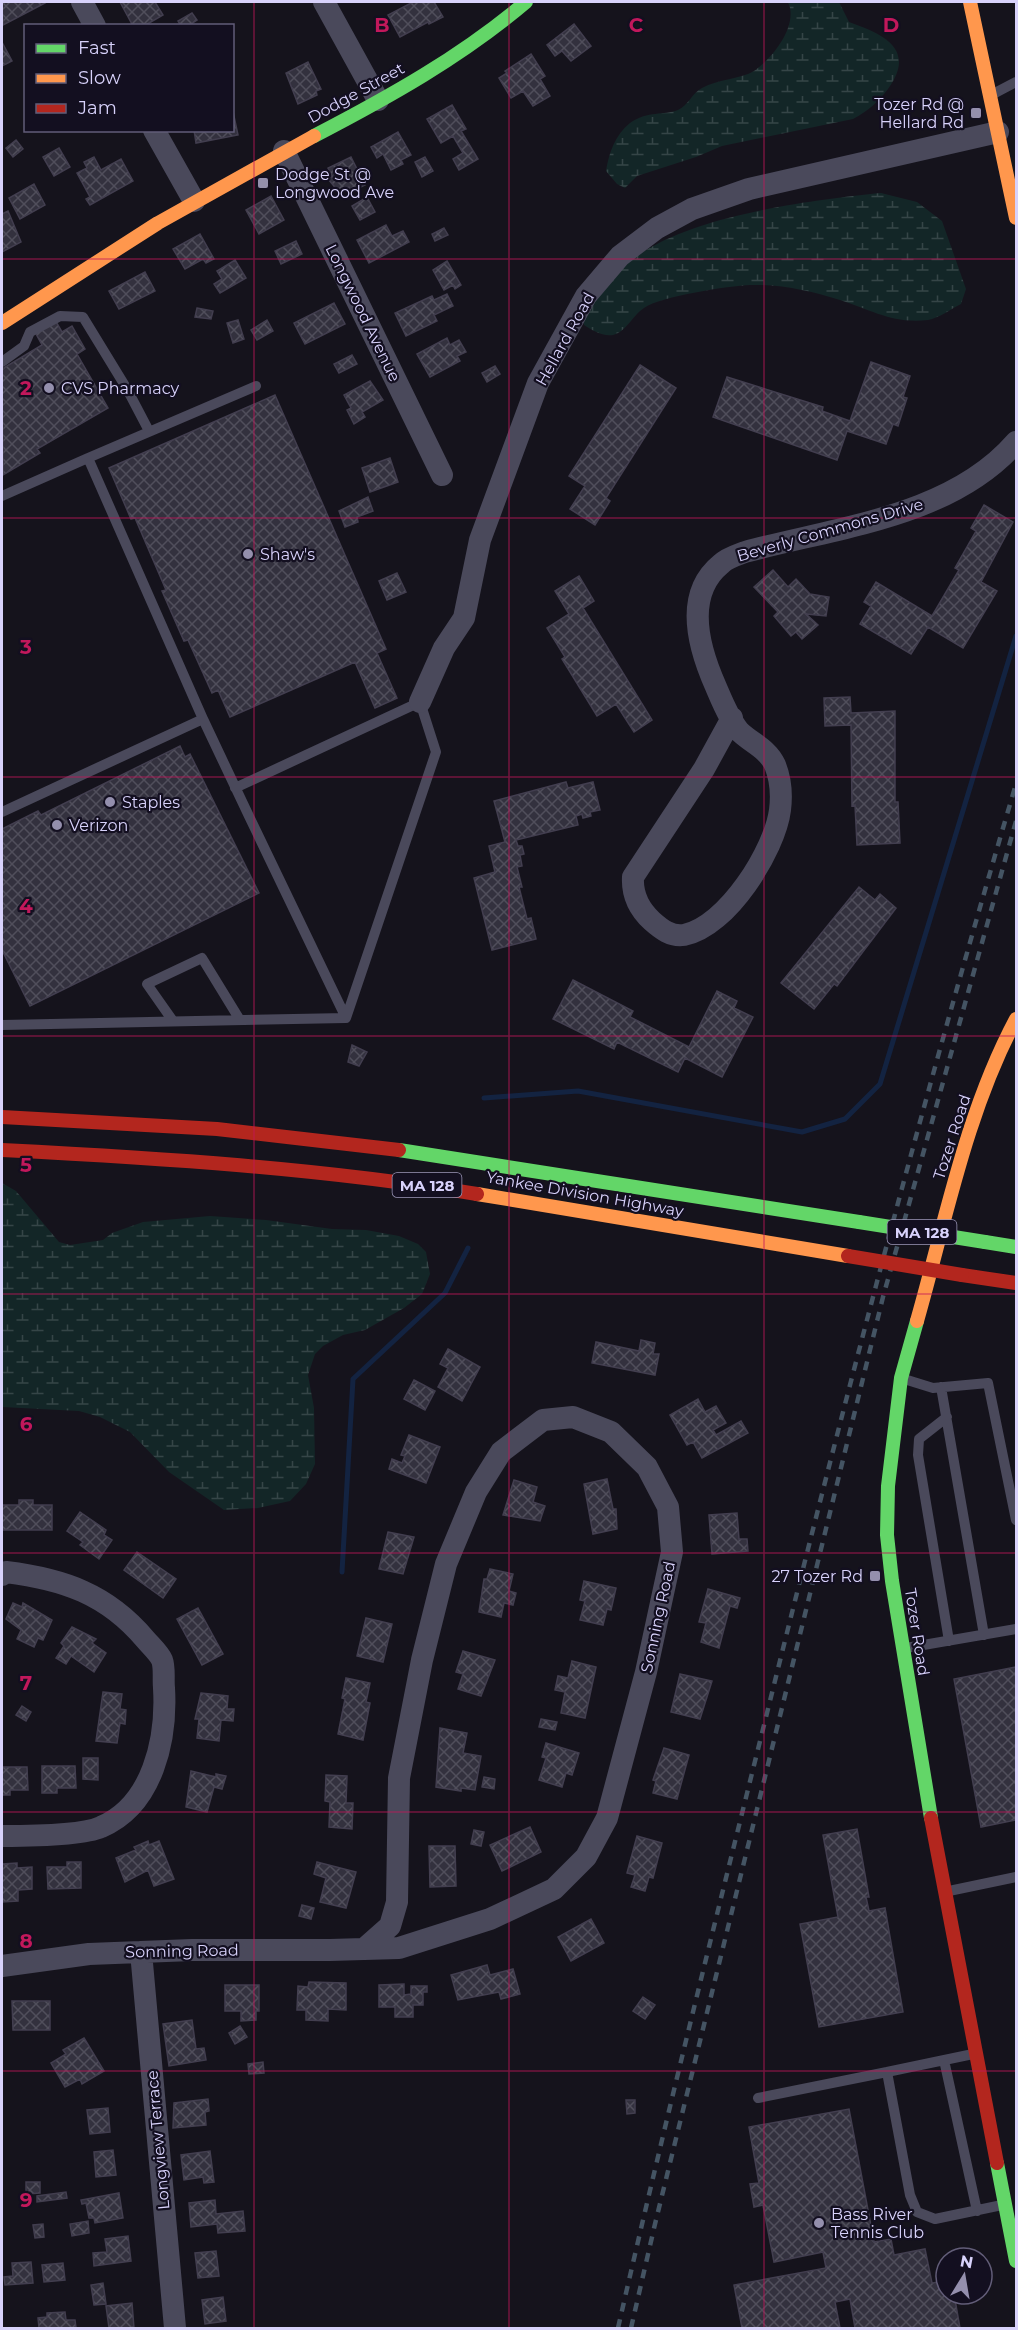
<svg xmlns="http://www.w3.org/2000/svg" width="1018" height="2330" font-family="Montserrat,sans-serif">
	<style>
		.wetland { fill: url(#wetland-marsh) }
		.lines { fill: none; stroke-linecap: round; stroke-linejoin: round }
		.stream { stroke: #132341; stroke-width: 5 }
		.building { fill: url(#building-cross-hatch); stroke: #423e4f; stroke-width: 1.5 }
		.lane { stroke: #4a495b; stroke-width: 10 }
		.street { stroke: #4a495b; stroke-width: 22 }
		.fast { stroke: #63d668; stroke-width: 14 }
		.slow { stroke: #ff974d; stroke-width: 14 }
		.jam { stroke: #b3261e; stroke-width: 14 }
		.rail { stroke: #445463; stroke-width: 4.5; stroke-dasharray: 9 8; stroke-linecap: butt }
		.fast-bridge { stroke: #63d668; stroke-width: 14 }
		.jam-bridge { stroke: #b3261e; stroke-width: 14 }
		.grid { fill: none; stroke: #c2185b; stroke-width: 1.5; stroke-opacity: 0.55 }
		.poi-dot { fill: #948fad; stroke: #130f20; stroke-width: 2 }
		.labels { text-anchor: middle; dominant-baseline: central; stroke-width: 4.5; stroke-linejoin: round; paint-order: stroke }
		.shield { fill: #130f20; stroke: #9d98b9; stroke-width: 1.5 }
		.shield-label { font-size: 15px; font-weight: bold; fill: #d8d2fb }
		.street-label { font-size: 16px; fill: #d8d2fb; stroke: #130f20 }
		.poi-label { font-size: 16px; fill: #d8d2fb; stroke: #130f20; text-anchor: start }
		.grid-label { font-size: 20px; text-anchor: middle; font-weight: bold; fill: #c2185b; stroke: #130f20; stroke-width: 4.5; stroke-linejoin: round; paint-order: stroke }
	</style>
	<defs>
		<pattern id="wetland-marsh" width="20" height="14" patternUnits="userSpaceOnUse" patternTransform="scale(1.5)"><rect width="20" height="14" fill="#132627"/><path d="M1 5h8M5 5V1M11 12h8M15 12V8" fill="none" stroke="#354547"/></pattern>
		<pattern id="building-cross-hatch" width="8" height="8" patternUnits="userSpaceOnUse" patternTransform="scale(1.5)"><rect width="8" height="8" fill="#33313e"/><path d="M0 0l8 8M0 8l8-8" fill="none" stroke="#504e5b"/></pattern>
	</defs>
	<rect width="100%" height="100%" fill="#15131c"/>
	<!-- wetland -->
	<path class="wetland" d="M788 2H839L849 22C883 34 917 49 888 89 878 102 868 111 853 119L722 146 696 157 637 176 625 188 617 184 606 171C609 153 615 135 630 123 649 110 663 116 678 110 688 106 692 93 702 88 718 79 741 79 754 71 773 58 799 25 788 2Z
		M881 193 917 202 942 221 966 289 961 304C951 309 939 318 928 320 892 324 872 310 840 300 812 291 780 284 750 285 729 286 661 296 644 308 633 315 626 332 613 335 603 337 592 330 584 325L582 314C597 297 611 277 628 263 683 216 811 200 881 193Z
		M2 1183 16 1191 59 1242 70 1245 103 1240 112 1233 143 1222 210 1216 266 1220 332 1229 366 1230 399 1236 418 1244 426 1252 430 1274 422 1294 404 1308 365 1330 343 1335 323 1346 315 1354 308 1375 314 1408 315 1464 306 1484 290 1501 258 1508 224 1510 169 1472 130 1432 100 1417 79 1411 2 1407Z"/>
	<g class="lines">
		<!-- stream -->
		<path class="stream" d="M484 1098 578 1091 802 1132 845 1119 880 1084 1016 636
			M342 1572 353 1379 445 1293 468 1248"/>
	</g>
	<!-- building -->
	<path class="building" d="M2 2H44L45 3 3 25Z
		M120 2H155L163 15 144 26H133Z
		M413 2H434L443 17 429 24 428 22 400 37 388 15Z
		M192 13 197 20 188 26H181L178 21Z
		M574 24 591 46 571 61 562 51 555 56 547 45Z
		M3 44 12 61 2 66V45Z
		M531 54 545 76 540 79 550 96 533 106 523 91 511 98 499 78 507 73 505 71Z
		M308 62 321 89 316 91 317 95 298 104 286 73Z
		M452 105 466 129 461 131 478 159 459 170 453 159 463 153 453 136 441 143 427 119Z
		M232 107 238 135 196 143 194 130H232Z
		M398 132 411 155 401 160 403 164 391 170 383 154 377 158 371 147Z
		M16 140 23 149 13 157 6 148Z
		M59 148 70 167 54 176 43 157Z
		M94 157 101 170 121 159 133 181 90 205 86 199 90 197 77 173 87 168 84 162Z
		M351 157 365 185 351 192 349 187 339 192 328 179 332 177 328 168Z
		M425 157 433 171 422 177 415 162Z
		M34 184 45 205 20 219 9 198Z
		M271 196 284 220 259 234 246 210Z
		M367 197 375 212 360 220 352 206Z
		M8 211 21 242 2 252V214Z
		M386 225 392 236 403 231 409 242 369 263 357 240Z
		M444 228 448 235 435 241 432 234Z
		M200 234 214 259 206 263 203 259 185 269 173 249Z
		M296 241 302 254 281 264 275 251Z
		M235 260 246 278 220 293 214 284 222 279 217 271Z
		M447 261 461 285 455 289 453 285 444 290 433 270Z
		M145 272 155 291 119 309 109 291Z
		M447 294 453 306 434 315 437 321 406 336 395 313 432 296 434 300Z
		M334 303 345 324 305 344 294 323Z
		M197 308 213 311 211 319 195 317Z
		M55 320 62 332 72 326 85 349 77 354 108 408 37 449 40 453 3 475 2 369 42 345 35 332Z
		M238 320 244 339 233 343 227 323Z
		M267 320 273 331 257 340 251 330Z
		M447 338 450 345 459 340 466 352 457 356 460 361 430 377 417 354Z
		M352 355 357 364 339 373 334 364Z
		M871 362 910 376 903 397 907 398 898 426 893 424 886 444 847 431 837 460 713 417 727 377 823 407 822 411 850 421Z
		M640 365 676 388 606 498 610 501 595 525 570 509 585 486 569 476Z
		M495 366 500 374 487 382 482 373Z
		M370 381 383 400 362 412 365 417 354 424 347 410 351 408 344 395Z
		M275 395 386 649 377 653 397 698 375 708 355 662 230 717 218 690 212 693 188 640 184 641 162 591 166 590 135 518 131 519 109 468Z
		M390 458 398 482 370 492 362 468Z
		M368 497 373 511 357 517 358 522 345 527 339 511Z
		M984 505 1013 522 981 582 997 591 963 648 928 627 911 654 860 624 871 606 864 602 876 582 932 616 959 570 955 568 976 531 971 528Z
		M773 570 788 587 796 579 810 594 829 597 826 616 806 614 818 625 802 639 796 632 791 636 774 616 778 612 754 587Z
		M397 573 406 592 387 600 379 581Z
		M579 576 594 601 583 608 652 720 634 732 616 704 597 716 562 659 565 657 547 628 569 614 555 591Z
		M850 697 851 713 895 711V802H898L900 843 857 845 855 805 852 806 851 725 825 726 824 698Z
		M180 746 185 757 190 754 259 893 30 1006 2 950V829L38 811 41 815Z
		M566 782 568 788 593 782 600 810 590 812 591 816 583 818 582 814 576 816 578 825 516 840 518 846H522L524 854 520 855 522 866 517 867 522 887H519L527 919 531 918 536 939 492 950 474 878 495 872 489 846 505 842 494 801Z
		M859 887 875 900 880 894 896 908 837 986 834 984 814 1009 781 983Z
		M573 980 633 1011 630 1017 689 1047 717 991 737 1001 734 1008 753 1017 722 1077 685 1058 678 1072 617 1042 614 1049 553 1019Z
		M352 1045 367 1052 359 1066 348 1062Z
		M641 1340 655 1343 653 1354H659L655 1375 592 1363 596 1342 639 1351Z
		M448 1349 480 1367 462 1401 438 1387 448 1368 440 1364Z
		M414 1380 435 1391 425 1410 404 1399Z
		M698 1399 705 1412 716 1406 726 1423 713 1430 716 1435 741 1421 748 1433 702 1458 693 1442 687 1445 670 1415Z
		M409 1435 440 1447 426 1483 389 1469 392 1459 402 1463 405 1456 401 1455Z
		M607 1479 613 1509H616L617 1529 593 1534 584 1484Z
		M514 1480 537 1487 533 1502 545 1506 540 1521 503 1515Z
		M19 1500H33V1505H52V1530H2V1505H19Z
		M80 1512 106 1530 104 1535 112 1540 99 1559 80 1545 83 1542 67 1531Z
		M737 1513 739 1539H747L748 1551 712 1554 709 1515Z
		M388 1532 414 1537 403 1574 379 1569Z
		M137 1552 176 1579 163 1598 124 1570Z
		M490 1569 513 1574 509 1591 516 1593 513 1605 504 1603 501 1617 479 1612 484 1579H487Z
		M584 1581 616 1588 611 1610 607 1609 603 1625 580 1620 585 1601 580 1600Z
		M708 1589 740 1598 737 1608 730 1606 719 1648 701 1642 706 1623 699 1622Z
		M13 1603 22 1607 23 1603 52 1620 43 1640 38 1638 34 1647 17 1639 21 1630 6 1619Z
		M198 1608 223 1654 202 1665 177 1619Z
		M366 1618 392 1624 383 1662 357 1656Z
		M72 1627 96 1639 92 1643 106 1653 94 1672 71 1656 66 1664 56 1658 64 1646 61 1643Z
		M463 1651 495 1660 481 1696 458 1689 463 1674 456 1672Z
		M572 1661 596 1667 585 1718 561 1713 565 1692 555 1690 558 1676 568 1678Z
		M1016 1667V1820L981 1827 954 1679Z
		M680 1674 712 1681 700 1719 671 1712Z
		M346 1678 370 1683 366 1702 370 1703 363 1740 338 1734 345 1699 342 1698Z
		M103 1692 122 1694 120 1709 126 1710 125 1724 120 1723 117 1743 96 1741Z
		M201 1693 228 1696 227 1709H234L233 1721 221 1720 219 1741 197 1738 199 1719H195Z
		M22 1706 31 1712 26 1721 16 1715Z
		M541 1719 557 1722 555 1730 539 1727Z
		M440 1728 467 1733 463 1753 481 1756 475 1790 461 1788V1791L436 1787Z
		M546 1743 579 1753 572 1775 566 1773 562 1787 539 1780 546 1758 542 1757Z
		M664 1748 689 1755 677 1799 653 1793 656 1781 653 1780Z
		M83 1758H98V1780L83 1779Z
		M42 1766H75L76 1788H57V1793H42Z
		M2 1767H27L28 1790H10V1795H2Z
		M191 1771 216 1777V1774L226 1776 222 1789 214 1787 207 1812 186 1807Z
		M326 1775 347 1776 346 1803H353L352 1829 329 1827 330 1802 325 1801Z
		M484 1777 495 1779 494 1789 482 1787Z
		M530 1827 541 1852 502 1871 490 1845Z
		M857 1829 869 1897H866L869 1911 885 1908 903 2012 819 2027 800 1924 838 1917 823 1835Z
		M474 1830 484 1832 481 1846 471 1844Z
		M637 1836 662 1843 653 1878 649 1877 645 1891 631 1887 635 1875 627 1873Z
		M148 1841 149 1845 159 1841 174 1879 154 1886 148 1870 125 1882 116 1858 136 1850 134 1847Z
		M429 1846H455L456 1886 430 1887Z
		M67 1862H81V1888L48 1889 47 1867H67Z
		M317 1862 356 1872 346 1908 320 1902 326 1878 314 1874Z
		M17 1863V1868L32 1867V1889L18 1890V1901L2 1902V1864Z
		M302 1905 314 1908 311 1919 299 1916Z
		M591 1919 604 1943 571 1961 558 1937Z
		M487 1965 490 1975 513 1969 520 1994 501 1999 499 1992 458 2000 451 1975Z
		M309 1982 346 1983V2010L328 2009V2021L306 2020V2010H297L298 1986 308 1987Z
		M404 1984V1995L411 1994V1986H427V1992H423V2005H413V2017H395V2007H379V1985Z
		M225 1985H259V2011H256V2020L241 2021V2011H225Z
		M643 1997 655 2005 645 2019 633 2011Z
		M12 2001H50V2030H13Z
		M192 2020 196 2049 204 2048 206 2060 169 2066 163 2024Z
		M240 2026 247 2037 235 2044 229 2033Z
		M84 2038 104 2071 82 2084 80 2079 65 2087 51 2063 66 2054 63 2050Z
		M263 2062 264 2073 249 2074 248 2064Z
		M208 2099 209 2111 205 2112 206 2125 173 2128 174 2103Z
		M626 2100H635V2113L627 2114Z
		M108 2108 110 2132 90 2134 87 2110Z
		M849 2109 874 2242 891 2239 894 2255 925 2249 932 2283 946 2281V2294H954L960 2328H855L850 2299 835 2302 840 2328H742L734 2285 826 2268 823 2252 774 2262 763 2205 754 2207 750 2184 759 2183 749 2127Z
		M113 2150 116 2175 96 2177 94 2152Z
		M210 2151 214 2182 204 2183 203 2177 184 2180 181 2155Z
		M26 2182H40V2193L26 2194Z
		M66 2192 67 2198 37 2202V2196Z
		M119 2193 123 2218 95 2223 94 2218H89L86 2203 82 2204 81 2200Z
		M215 2200 216 2214 243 2211 245 2231 218 2233 217 2224 191 2227 189 2203Z
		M88 2221 89 2233 72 2236 70 2224Z
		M43 2224 44 2237 35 2238 33 2225Z
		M128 2236 131 2261 94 2266 93 2253 107 2252 105 2239Z
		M216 2251 219 2276 198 2278 195 2253Z
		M31 2262 33 2283 5 2285 4 2277 13 2276 12 2263Z
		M63 2263 65 2280 44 2282 42 2265Z
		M103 2283 106 2304 94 2305 91 2285Z
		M223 2297 226 2321 205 2324 202 2300Z
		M132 2303 134 2328H109L106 2306Z
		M65 2312 66 2320H75L76 2328H39L38 2318 47 2317V2313Z"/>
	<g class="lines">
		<!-- lane -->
		<path class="lane" d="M993 94 1016 82
			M2 362 24 346 30 332 60 316 83 317 127 389 149 431
			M88 458 256 386
			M2 496 88 458 203 719 2 812
			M203 719C250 819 298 919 346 1018L436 752 420 702 235 788
			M173 1021 147 984 202 958 240 1020
			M2 1025 346 1018
			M904 1379 933 1388 988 1383 1016 1520
			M941 1387 984 1635
			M947 1417 919 1439 918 1455 949 1641
			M906 1648 1016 1629
			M949 1891 1016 1877
			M973 2054 887 2072 910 2195 917 2212 935 2219 1002 2205
			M944 2060 977 2211
			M758 2098 887 2072"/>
		<!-- street -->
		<path class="street" d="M82 2 95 26
			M324 2 378 100
			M154 130 194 201
			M284 151 442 475
			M420 702 444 648 464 618 480 540 538 383 586 296 620 256 657 228 692 209 749 189 998 132
			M732 718 704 769 633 877C632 894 639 909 652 921 661 929 671 937 684 935 727 927 775 850 780 810 782 794 781 780 775 765 767 748 751 743 739 731 729 719 722 701 716 687 699 649 683 595 721 564 727 558 737 555 745 552 837 527 951 517 1016 442
			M2 1575 6 1572C63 1579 107 1594 145 1639 150 1645 159 1653 162 1660 165 1668 163 1680 164 1688 167 1739 153 1805 101 1827 81 1836 24 1836 2 1836
			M141 1952 175 2328
			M2 1966 89 1954 192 1950H330L364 1949 399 1948 490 1919 554 1889 586 1857 607 1818 646 1672 672 1552 668 1507 647 1467 611 1432 573 1417 543 1420 501 1452 476 1492 446 1564 422 1660 399 1778 397 1902 390 1926 364 1949"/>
		<!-- fast -->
		<path class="fast" d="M314 136C389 97 461 57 526 2
			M399 1150 859 1222
			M985 1242 1016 1247
			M917 1321 901 1378 888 1486 887 1535 892 1581 931 1818
			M997 2163 1016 2261"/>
		<!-- slow -->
		<path class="slow" d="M970 2 1016 218
			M2 323 158 223 314 136
			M477 1194 848 1256
			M917 1321C946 1219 966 1113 1016 1019"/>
		<!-- jam -->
		<path class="jam" d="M2 1117 217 1129 399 1150
			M2 1150C160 1158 320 1168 477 1194
			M962 1275 1016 1283
			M931 1818 997 2163"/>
		<!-- rail -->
		<path class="rail" d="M618 2328C665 2122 716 1918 767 1713 844 1402 925 1091 1016 784
			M631 2328 655 2224 883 1297 1016 821"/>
		<!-- fast-bridge -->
		<path class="fast-bridge" d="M859 1222 985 1242"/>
		<!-- jam-bridge -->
		<path class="jam-bridge" d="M848 1256 962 1275"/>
	</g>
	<!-- grid -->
	<path class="grid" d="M254 2V2328M509 2V2328M764 2V2328M2 259H1016M2 518H1016M2 777H1016M2 1036H1016M2 1294H1016M2 1553H1016M2 1812H1016M2 2071H1016"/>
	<!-- markers -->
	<g class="poi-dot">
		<rect x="970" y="107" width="12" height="12" rx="3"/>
		<rect x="257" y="177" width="12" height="12" rx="3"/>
		<circle cx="49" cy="388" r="6"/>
		<circle cx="248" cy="554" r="6"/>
		<circle cx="110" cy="802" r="6"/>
		<circle cx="57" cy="825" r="6"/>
		<rect x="869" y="1570" width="12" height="12" rx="3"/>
		<circle cx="819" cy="2223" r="6"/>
	</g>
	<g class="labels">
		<!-- shield labels -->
		<g class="shield">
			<rect x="392.5" y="1173" width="69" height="24" rx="4.5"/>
			<rect x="887.5" y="1220" width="69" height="24" rx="4.5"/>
		</g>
		<g class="shield-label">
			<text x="427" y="1185">MA 128</text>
			<text x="922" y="1232">MA 128</text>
		</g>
		<!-- street labels -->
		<g class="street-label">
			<text transform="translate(356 93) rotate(-29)">Dodge Street</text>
			<text transform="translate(363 313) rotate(64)">Longwood Avenue</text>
			<text transform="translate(565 339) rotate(-61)">Hellard Road</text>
			<text transform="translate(830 530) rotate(-16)">Beverly Commons Drive</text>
			<text transform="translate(952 1137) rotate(-72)">Tozer Road</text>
			<text transform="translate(585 1194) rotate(10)">Yankee Division Highway</text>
			<text transform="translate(658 1617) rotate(-78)">Sonning Road</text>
			<text transform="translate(917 1632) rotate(81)">Tozer Road</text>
			<text transform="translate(182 1951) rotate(-1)">Sonning Road</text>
			<text transform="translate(158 2140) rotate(-95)">Longview Terrace</text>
		</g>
		<!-- poi labels -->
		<g class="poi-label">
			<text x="964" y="104" text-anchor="end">Tozer Rd @<tspan x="964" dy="18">Hellard Rd</tspan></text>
			<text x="275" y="174">Dodge St @<tspan x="275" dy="18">Longwood Ave</tspan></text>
			<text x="61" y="388">CVS Pharmacy</text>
			<text x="260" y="554">Shaw's</text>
			<text x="122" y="802">Staples</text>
			<text x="69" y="825">Verizon</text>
			<text x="863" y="1576" text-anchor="end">27 Tozer Rd</text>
			<text x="831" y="2214">Bass River<tspan x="831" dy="18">Tennis Club</tspan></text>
		</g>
	</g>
	<g class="grid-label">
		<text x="382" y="32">B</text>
		<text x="636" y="32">C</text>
		<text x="891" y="32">D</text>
		<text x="26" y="395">2</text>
		<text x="26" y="654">3</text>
		<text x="26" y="913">4</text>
		<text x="26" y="1172">5</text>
		<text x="26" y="1431">6</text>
		<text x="26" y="1690">7</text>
		<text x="26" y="1948">8</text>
		<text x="26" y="2207">9</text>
	</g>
	<!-- border -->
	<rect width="1018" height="2330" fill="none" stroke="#d8d2fb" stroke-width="6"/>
	<!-- legend -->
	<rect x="24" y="24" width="210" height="108" fill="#130f20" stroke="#625d78" stroke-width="1.5"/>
	<rect x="36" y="44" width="30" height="9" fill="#63d668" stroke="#625d78" stroke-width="1.5"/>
	<text x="78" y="54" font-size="18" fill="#d8d2fb">Fast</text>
	<rect x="36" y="74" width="30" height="9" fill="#ff974d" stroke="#625d78" stroke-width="1.5"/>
	<text x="78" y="84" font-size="18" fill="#d8d2fb">Slow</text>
	<rect x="36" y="104" width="30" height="9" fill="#b3261e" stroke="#625d78" stroke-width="1.5"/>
	<text x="78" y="114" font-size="18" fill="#d8d2fb">Jam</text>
	<!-- north arrow -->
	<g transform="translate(964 2276) rotate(11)"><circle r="28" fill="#130f20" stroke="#625d78" stroke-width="1.5"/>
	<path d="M0-4.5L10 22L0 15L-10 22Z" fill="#948fad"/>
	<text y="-9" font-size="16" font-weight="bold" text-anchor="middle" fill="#d8d2fb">N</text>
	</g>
</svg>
